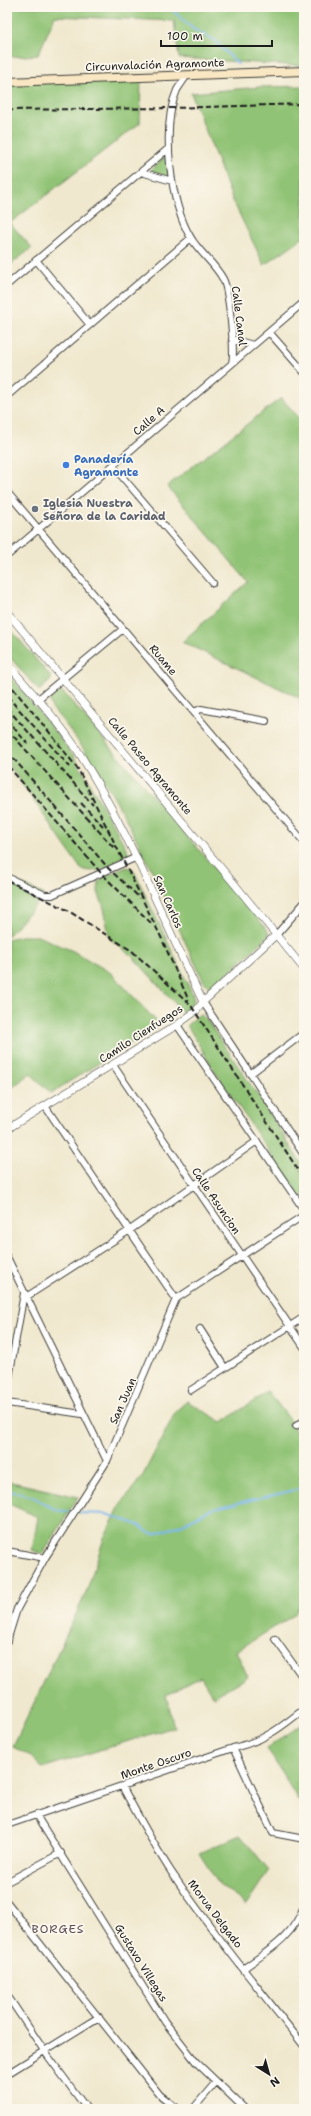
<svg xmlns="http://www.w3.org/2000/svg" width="311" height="2116" font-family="'Shantell Sans',sans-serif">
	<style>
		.green { fill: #90c374; stroke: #567048 }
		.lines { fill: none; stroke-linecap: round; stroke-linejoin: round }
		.stream { stroke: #7db8ef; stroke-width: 2 }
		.minor-casing { stroke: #3c3b37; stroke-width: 8 }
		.tertiary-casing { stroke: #3c3b37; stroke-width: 8 }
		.secondary-casing { stroke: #3c3b37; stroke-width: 10 }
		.minor { stroke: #fff; stroke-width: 6 }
		.tertiary { stroke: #fff; stroke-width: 7 }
		.secondary { stroke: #f9e7c3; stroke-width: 8 }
		.rail { stroke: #1c1c1c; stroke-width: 2; stroke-dasharray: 6 3; stroke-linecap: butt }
		.shop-dot { fill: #3f7fe0; stroke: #fbf7ec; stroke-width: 1.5 }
		.worship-dot { fill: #6b7280; stroke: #fbf7ec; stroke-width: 1.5 }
		.labels { text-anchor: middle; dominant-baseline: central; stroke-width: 3.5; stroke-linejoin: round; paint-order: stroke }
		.street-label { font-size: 11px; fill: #1c1c1c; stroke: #fbf7ec }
		.shop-label { font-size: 11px; font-weight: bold; fill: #366cbe; stroke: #fbf7ec; text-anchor: start }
		.worship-label { font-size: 11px; font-weight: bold; fill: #5b616d; stroke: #fbf7ec; text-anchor: start }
		.neighbourhood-label { font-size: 12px; letter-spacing: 1px; fill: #5b4d56; stroke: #fbf7ec }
	</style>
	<rect width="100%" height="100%" fill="#fbf7ec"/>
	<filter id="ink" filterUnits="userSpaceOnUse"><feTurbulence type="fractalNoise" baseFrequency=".025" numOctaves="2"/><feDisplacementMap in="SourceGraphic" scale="8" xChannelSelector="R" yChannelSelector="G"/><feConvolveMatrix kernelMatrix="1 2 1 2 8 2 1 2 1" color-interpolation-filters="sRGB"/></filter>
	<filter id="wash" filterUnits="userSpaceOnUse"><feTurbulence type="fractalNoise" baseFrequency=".012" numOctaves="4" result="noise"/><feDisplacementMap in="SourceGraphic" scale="16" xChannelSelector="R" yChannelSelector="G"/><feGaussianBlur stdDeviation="0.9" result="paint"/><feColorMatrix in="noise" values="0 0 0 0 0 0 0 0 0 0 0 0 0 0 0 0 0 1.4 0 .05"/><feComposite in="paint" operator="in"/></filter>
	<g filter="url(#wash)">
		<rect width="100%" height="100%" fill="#f0e8ce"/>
		<!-- green -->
		<path class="green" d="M7 7H304V66L179 58 174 21 55 16 38 55 7 57Z
			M141 76 140 123 10 223 32 248 7 267V81Z
			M304 86V237L264 265 233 201 191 93 260 87Z
			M166 156 169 177 150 171Z
			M281 398 304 423V743L300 698 182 642 248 582 167 486Z
			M7 625 51 677V680L39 691 7 654Z
			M7 672 74 756 128 851 126 858C112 865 98 875 81 869L7 762Z
			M60 691 64 693 267 929 269 934 267 937 213 987H209L204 982C159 889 120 787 52 708L50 702 51 697Z
			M127 867 133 869 191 991 194 1000 191 1006 183 1012 132 956 109 938 104 908 98 892 99 881 105 876Z
			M7 877 45 895 7 937Z
			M21 936H38L73 951 111 973 160 1025 51 1093 30 1073 7 1092V939Z
			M200 1014 207 1020 261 1100 304 1168V1197H300L214 1070 187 1025Z
			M268 1392 285 1413 304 1446V1599L294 1615 236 1651 248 1677 213 1697 201 1677 166 1695 174 1727 42 1768 29 1755 13 1747 86 1593 104 1538 121 1504 143 1475 176 1411 187 1401 222 1422Z
			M7 1481 78 1497 43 1554 32 1550 38 1517 7 1503Z
			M304 1723V1798L298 1800 267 1748Z
			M240 1835 269 1870 246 1905 218 1883 199 1853Z"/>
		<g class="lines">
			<!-- stream -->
			<path class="stream" d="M169 7 193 29 214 40 238 64
				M7 1490 33 1497 56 1510 71 1512
				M80 1513 106 1514 139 1525 149 1533 155 1534 183 1524 211 1509 304 1488"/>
		</g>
	</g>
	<g filter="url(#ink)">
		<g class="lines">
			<!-- minor casing -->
			<g class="minor-casing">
				<path id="minor" d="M187 75C184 80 180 85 177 90 161 127 170 205 191 238 200 253 215 264 223 279 229 290 235 351 232 363
					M141 172 172 181
					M36 260 90 325
					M7 285 169 148
					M269 332 304 372
					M232 339 253 345
					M7 396 191 238
					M113 466 213 583
					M7 492 304 842
					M7 556 304 302
					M37 700 123 629
					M194 712 201 709 266 721
					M7 877 45 895H52L137 857
					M277 934 304 903
					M203 1002 304 1155
					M177 1025 304 1210
					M113 1065 304 1347
					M250 1074 304 1033
					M45 1106 176 1299
					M7 1257 107 1461
					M26 1297 130 1230 257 1141
					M200 1329 225 1368
					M7 1389 24 1293
					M191 1390 304 1317
					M7 1403 82 1414
					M296 1426 304 1421
					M7 1551 45 1558
					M275 1639 304 1679
					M7 1641 17 1609 45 1558 107 1461 176 1299 304 1215
					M233 1748 273 1833 304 1839
					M122 1786C138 1816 154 1846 172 1873 213 1933 259 1989 304 2046
					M36 1815 165 2022 196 2062 245 2109
					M7 1825 233 1748C264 1741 280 1728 304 1709
					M7 1882 61 1853
					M7 1902 160 2095 178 2109
					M243 1969C269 1950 293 1937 304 1906
					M7 1995 45 2052 87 2109
					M7 2074 99 2017
					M193 2109 216 2082"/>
			</g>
			<!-- tertiary casing -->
			<g class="tertiary-casing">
				<path id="tertiary" d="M7 612 232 881 304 969
					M7 663C29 690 55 716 74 745 127 825 161 916 203 1002
					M7 1129 177 1025 196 1011 203 1002 277 934"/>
			</g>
			<!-- secondary casing -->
			<g class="secondary-casing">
				<path id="secondary" d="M7 82 304 71"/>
			</g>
			<!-- minor -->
			<use href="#minor" class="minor"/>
			<!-- tertiary -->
			<use href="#tertiary" class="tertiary"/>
			<!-- secondary -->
			<use href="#secondary" class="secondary"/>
			<!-- rail -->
			<path class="rail" d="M7 110 172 108 304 104
				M7 681 54 738 78 769 161 937 189 1001
				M7 696 70 767
				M7 708 93 805
				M7 720 28 744
				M7 729 114 848
				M7 751 109 869 140 898
				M8 766 101 873 152 924
				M81 803 103 826
				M7 880 67 910 132 951 190 1004 304 1179"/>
		</g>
	</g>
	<!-- markers -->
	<circle class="shop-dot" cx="66" cy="465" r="4"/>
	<circle class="worship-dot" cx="35" cy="509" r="4"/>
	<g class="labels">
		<!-- street labels -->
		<g class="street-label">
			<text transform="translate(155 65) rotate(-2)">Circunvalación Agramonte</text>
			<text transform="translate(239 316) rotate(83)">Calle Canal</text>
			<text transform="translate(149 421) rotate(-41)">Calle A</text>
			<text transform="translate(163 660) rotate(50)">Ruame</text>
			<text transform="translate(150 766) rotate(50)">Calle Paseo Agramonte</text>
			<text transform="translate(168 902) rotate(66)">San Carlos</text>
			<text transform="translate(141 1034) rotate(-33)">Camilo Cienfuegos</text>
			<text transform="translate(216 1201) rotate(56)">Calle Asuncion</text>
			<text transform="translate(123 1401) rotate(-66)">San Juan</text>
			<text transform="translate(156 1764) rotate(-19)">Monte Oscuro</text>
			<text transform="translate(215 1914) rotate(53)">Morua Delgado</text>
			<text transform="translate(141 1963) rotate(58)">Gustavo Villegas</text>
		</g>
		<!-- shop labels -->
		<g class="shop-label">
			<text x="74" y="459">Panadería<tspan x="74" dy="13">Agramonte</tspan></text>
		</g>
		<!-- worship labels -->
		<g class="worship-label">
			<text x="43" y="503">Iglesia Nuestra<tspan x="43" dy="13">Señora de la Caridad</tspan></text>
		</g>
		<!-- neighbourhood labels -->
		<g class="neighbourhood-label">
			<text x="58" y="1929">BORGES</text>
		</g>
	</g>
	<!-- margin -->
	<rect width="311" height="2116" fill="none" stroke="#fbf7ec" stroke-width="24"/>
	<!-- north arrow -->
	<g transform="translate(269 2074) rotate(143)" stroke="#fbf7ec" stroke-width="3" paint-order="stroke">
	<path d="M0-3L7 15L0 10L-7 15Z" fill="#1c1c1c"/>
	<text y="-6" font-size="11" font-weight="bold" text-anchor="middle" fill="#1c1c1c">N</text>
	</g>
	<!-- scale -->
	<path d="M161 40v6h111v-6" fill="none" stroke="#1c1c1c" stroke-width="2"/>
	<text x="167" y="40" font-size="12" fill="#1c1c1c" stroke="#fbf7ec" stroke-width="3" paint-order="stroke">100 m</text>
</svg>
